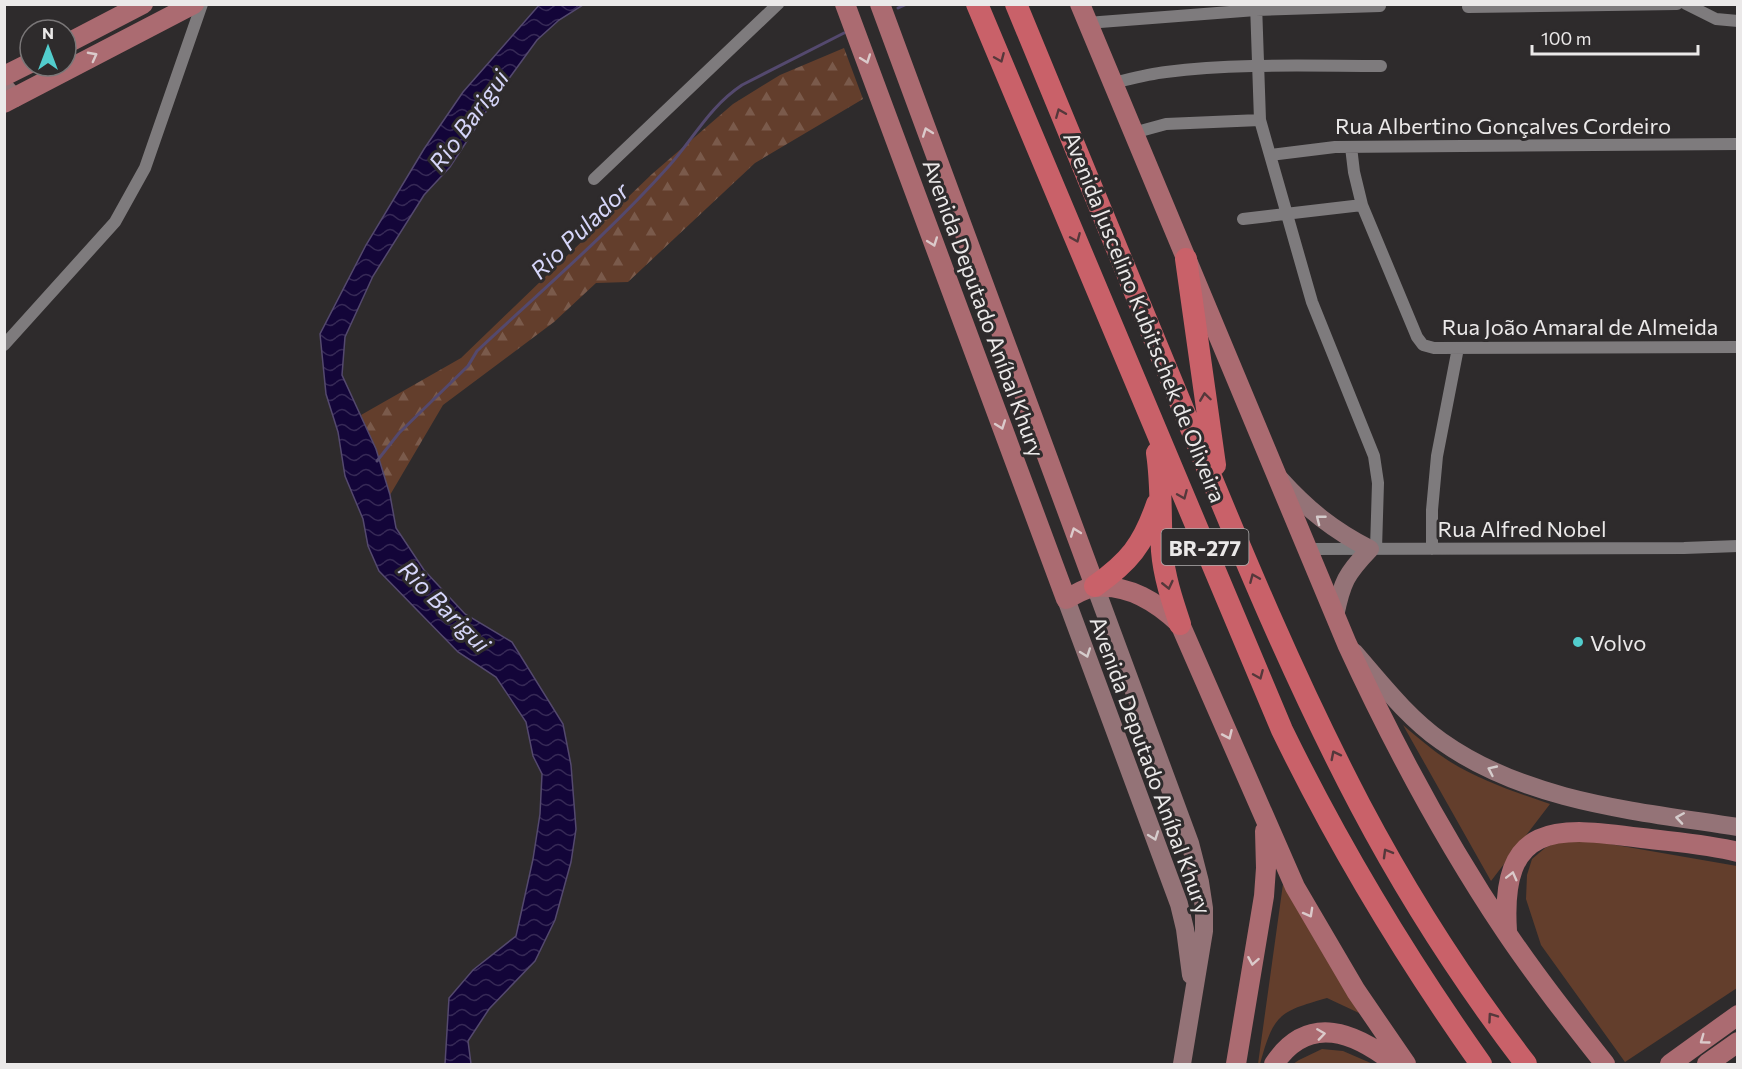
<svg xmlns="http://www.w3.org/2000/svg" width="1742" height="1069" font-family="Commissioner,sans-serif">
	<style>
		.grass { fill: #633e2c }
		.forest { fill: url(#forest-firs) }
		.water { fill: url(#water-waves); stroke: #54496e; stroke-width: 1.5 }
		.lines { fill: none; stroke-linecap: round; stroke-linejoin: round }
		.stream { stroke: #54496e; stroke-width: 3 }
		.street { stroke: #7e7b7d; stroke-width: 12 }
		.secondary { stroke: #947377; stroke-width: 18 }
		.primary { stroke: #ab6b71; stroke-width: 20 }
		.highway { stroke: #c96169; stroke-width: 22 }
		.oneway { stroke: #dbcacb }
		.oneway2 { stroke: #55383b }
		.oneway3 { stroke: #d5cccc }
		.poi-dot { fill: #52cdcd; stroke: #2e2b2c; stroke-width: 2 }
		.labels { text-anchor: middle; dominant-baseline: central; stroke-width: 6; stroke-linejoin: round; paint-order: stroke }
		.shield { fill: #2e2b2c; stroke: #b2b0b0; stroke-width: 1.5 }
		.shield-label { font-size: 21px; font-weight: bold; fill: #ebe9e9 }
		.street-label { font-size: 22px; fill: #ebe9e9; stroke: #2e2b2c }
		.poi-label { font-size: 22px; fill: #ebe9e9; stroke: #2e2b2c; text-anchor: start }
		.water-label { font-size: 24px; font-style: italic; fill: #d6d6fa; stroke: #2e2b2c }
	</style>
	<defs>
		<pattern id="forest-firs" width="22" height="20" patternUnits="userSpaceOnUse" patternTransform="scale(1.5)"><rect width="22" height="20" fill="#633e2c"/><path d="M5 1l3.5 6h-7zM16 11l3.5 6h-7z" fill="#7a5a4b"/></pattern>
		<pattern id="water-waves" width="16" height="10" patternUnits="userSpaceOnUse" patternTransform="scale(1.5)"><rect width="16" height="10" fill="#130539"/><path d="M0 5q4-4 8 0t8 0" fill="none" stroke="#362956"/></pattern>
	</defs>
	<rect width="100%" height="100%" fill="#2e2b2c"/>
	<!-- grass -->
	<path class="grass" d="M1403 725C1412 733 1422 741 1432 749 1466 776 1509 790 1550 804L1491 881Z
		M1564 839 1587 840 1737 866V988L1625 1062 1541 945 1526 899 1527 875 1532 859 1545 848Z
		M1283 884 1359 1013 1327 998C1278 1012 1274 1014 1260 1064H1258Z
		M1322 1049 1343 1051 1373 1064H1293L1299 1060Z"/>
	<!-- forest -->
	<path class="forest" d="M844 48 863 99 755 163 628 282 596 283 554 322 443 405 390 495 361 415 461 358 652 174 733 104 780 75Z"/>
	<!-- water -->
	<path class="water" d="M540 4 583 5 559 20 537 40 497 95 450 167 424 195 373 276 345 337 342 375 376 449 390 495 396 528 424 570 465 614 512 642 563 724 571 765 576 829 571 862 555 920 535 961 489 1009 468 1041 471 1064H445L449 998 473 970 516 936 533 859 540 814 542 774 533 756 526 722 496 677 458 652 379 571 368 546 363 519 345 476 338 432 326 394 320 334 366 245 424 149 463 92Z"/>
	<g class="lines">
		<!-- stream -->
		<path class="stream" d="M898 8 907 4
			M377 461 399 433 468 366 477 351C541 291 610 232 669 166 694 138 709 107 742 85L844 33"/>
		<!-- street -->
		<path class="street" d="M1256 4 1260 120 1312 302 1374 456 1378 483 1376 549
			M1686 4 1716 19 1738 21
			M1468 7 1677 4
			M1087 23 1256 10 1380 6
			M1113 83C1130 79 1148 74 1166 72 1237 63 1310 66 1381 66
			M1133 133 1166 124 1260 120
			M1351 147 1354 172 1362 205 1417 337 1423 345 1434 348 1738 347
			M1270 155 1335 147 1738 144
			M594 179 778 4
			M1243 219 1362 205
			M4 345 115 222 145 168 202 4
			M1308 549 1684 548 1738 546
			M1432 549V510L1437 456 1458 348"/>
		<!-- secondary -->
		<path class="secondary" d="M4 86 15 98
			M1280 479C1308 510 1333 530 1370 549 1346 574 1342 582 1335 616
			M1095 586 1190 843 1200 882 1204 908V931L1182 1064
			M1066 599 1179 904 1185 929 1191 975
			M1354 652C1381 683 1407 717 1441 741 1527 802 1636 811 1738 827"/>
		<!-- primary -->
		<path class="primary" d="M845 4 1066 599C1075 595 1086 587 1096 587 1128 584 1158 603 1180 624L1295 887 1356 991 1406 1064
			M880 4 1095 586
			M1080 4 1347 644C1393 744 1445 841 1506 932 1537 978 1571 1021 1605 1064
			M66 44 143 4
			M4 76 30 63
			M4 103 194 4
			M1507 931C1500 822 1555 826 1642 838 1673 842 1706 844 1738 852
			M1236 1064 1264 896 1266 868 1265 831
			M1274 1064C1309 1012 1356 1033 1395 1064
			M1670 1064 1738 1015
			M1707 1064 1738 1042"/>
		<!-- highway -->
		<path class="highway" d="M977 4 1282 730C1339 847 1406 958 1481 1064
			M1016 4C1073 143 1130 282 1188 421 1241 551 1295 681 1360 805 1408 896 1464 983 1526 1064
			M1186 259 1215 465
			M1157 453C1162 486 1160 519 1162 551 1164 576 1172 600 1180 624
			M1095 586C1129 562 1143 545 1157 504"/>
	</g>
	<!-- one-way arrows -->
	<defs><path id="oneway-chevron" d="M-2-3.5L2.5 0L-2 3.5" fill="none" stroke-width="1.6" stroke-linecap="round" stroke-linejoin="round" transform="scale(1.5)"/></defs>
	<g class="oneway">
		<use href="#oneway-chevron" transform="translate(93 56) rotate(-28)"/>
		<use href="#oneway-chevron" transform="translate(866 59) rotate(70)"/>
		<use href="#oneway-chevron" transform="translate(927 132) rotate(-110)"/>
		<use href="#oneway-chevron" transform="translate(933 242) rotate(70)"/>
		<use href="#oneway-chevron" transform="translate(1001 425) rotate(70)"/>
		<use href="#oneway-chevron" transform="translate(1075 532) rotate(-110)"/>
		<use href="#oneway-chevron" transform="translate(1228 735) rotate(66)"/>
		<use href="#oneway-chevron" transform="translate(1512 876) rotate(-76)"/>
		<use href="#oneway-chevron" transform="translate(1309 913) rotate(61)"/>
		<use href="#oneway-chevron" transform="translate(1253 961) rotate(100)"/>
		<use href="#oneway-chevron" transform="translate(1321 1034) rotate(-8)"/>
		<use href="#oneway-chevron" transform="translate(1704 1040) rotate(144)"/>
	</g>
	<g class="oneway2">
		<use href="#oneway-chevron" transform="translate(1000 58) rotate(67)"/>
		<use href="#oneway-chevron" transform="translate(1060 113) rotate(-112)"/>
		<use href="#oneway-chevron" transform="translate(1076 238) rotate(67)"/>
		<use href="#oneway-chevron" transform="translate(1205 397) rotate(-98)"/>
		<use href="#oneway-chevron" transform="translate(1183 495) rotate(67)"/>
		<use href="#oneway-chevron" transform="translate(1254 578) rotate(-113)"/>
		<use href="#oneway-chevron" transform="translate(1168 585) rotate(77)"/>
		<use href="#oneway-chevron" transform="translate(1259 675) rotate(67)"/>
		<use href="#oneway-chevron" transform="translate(1335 755) rotate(-117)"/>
		<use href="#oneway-chevron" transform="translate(1387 853) rotate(-120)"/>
		<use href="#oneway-chevron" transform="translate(1492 1017) rotate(-125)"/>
	</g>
	<g class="oneway3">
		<use href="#oneway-chevron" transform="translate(1320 519) rotate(-142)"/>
		<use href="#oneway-chevron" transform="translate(1086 653) rotate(70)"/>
		<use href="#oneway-chevron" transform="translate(1492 770) rotate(-155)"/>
		<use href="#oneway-chevron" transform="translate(1680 818) rotate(-171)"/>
		<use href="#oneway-chevron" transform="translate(1154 836) rotate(70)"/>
	</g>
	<!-- markers -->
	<circle class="poi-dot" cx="1578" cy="642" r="6"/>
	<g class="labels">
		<!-- shield labels -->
		<rect class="shield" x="1161.5" y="529" width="87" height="36" rx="4.5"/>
		<g class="shield-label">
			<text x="1205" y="547">BR-277</text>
		</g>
		<!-- street labels -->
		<g class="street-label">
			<text x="1503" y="125">Rua Albertino Gonçalves Cordeiro</text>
			<text transform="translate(984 308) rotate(70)">Avenida Deputado Aníbal Khury</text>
			<text transform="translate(1145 317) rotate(68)">Avenida Juscelino Kubitschek de Oliveira</text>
			<text x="1580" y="326">Rua João Amaral de Almeida</text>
			<text x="1522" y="528">Rua Alfred Nobel</text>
			<text transform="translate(1151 765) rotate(70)">Avenida Deputado Aníbal Khury</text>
		</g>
		<!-- poi labels -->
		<g class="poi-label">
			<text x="1590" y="642">Volvo</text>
		</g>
		<!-- water labels -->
		<g class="water-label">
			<text transform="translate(468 120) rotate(-54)">Rio Barigui</text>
			<text transform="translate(579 230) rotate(-44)">Rio Pulador</text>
			<text transform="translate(445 606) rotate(45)">Rio Barigui</text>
		</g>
	</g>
	<!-- border -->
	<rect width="1742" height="1069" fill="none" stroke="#ebe9e9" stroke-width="12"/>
	<!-- north arrow -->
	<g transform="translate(48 48)"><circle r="28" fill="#2e2b2c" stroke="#7a7778" stroke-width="1.5"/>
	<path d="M0-4.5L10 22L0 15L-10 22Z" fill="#52cdcd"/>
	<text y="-9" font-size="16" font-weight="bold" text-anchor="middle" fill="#ebe9e9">N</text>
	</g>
	<!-- scale -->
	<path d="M1532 45v9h166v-9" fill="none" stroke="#ebe9e9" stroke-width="3"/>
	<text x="1541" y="45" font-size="18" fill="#ebe9e9" stroke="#2e2b2c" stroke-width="4.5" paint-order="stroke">100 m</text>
</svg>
